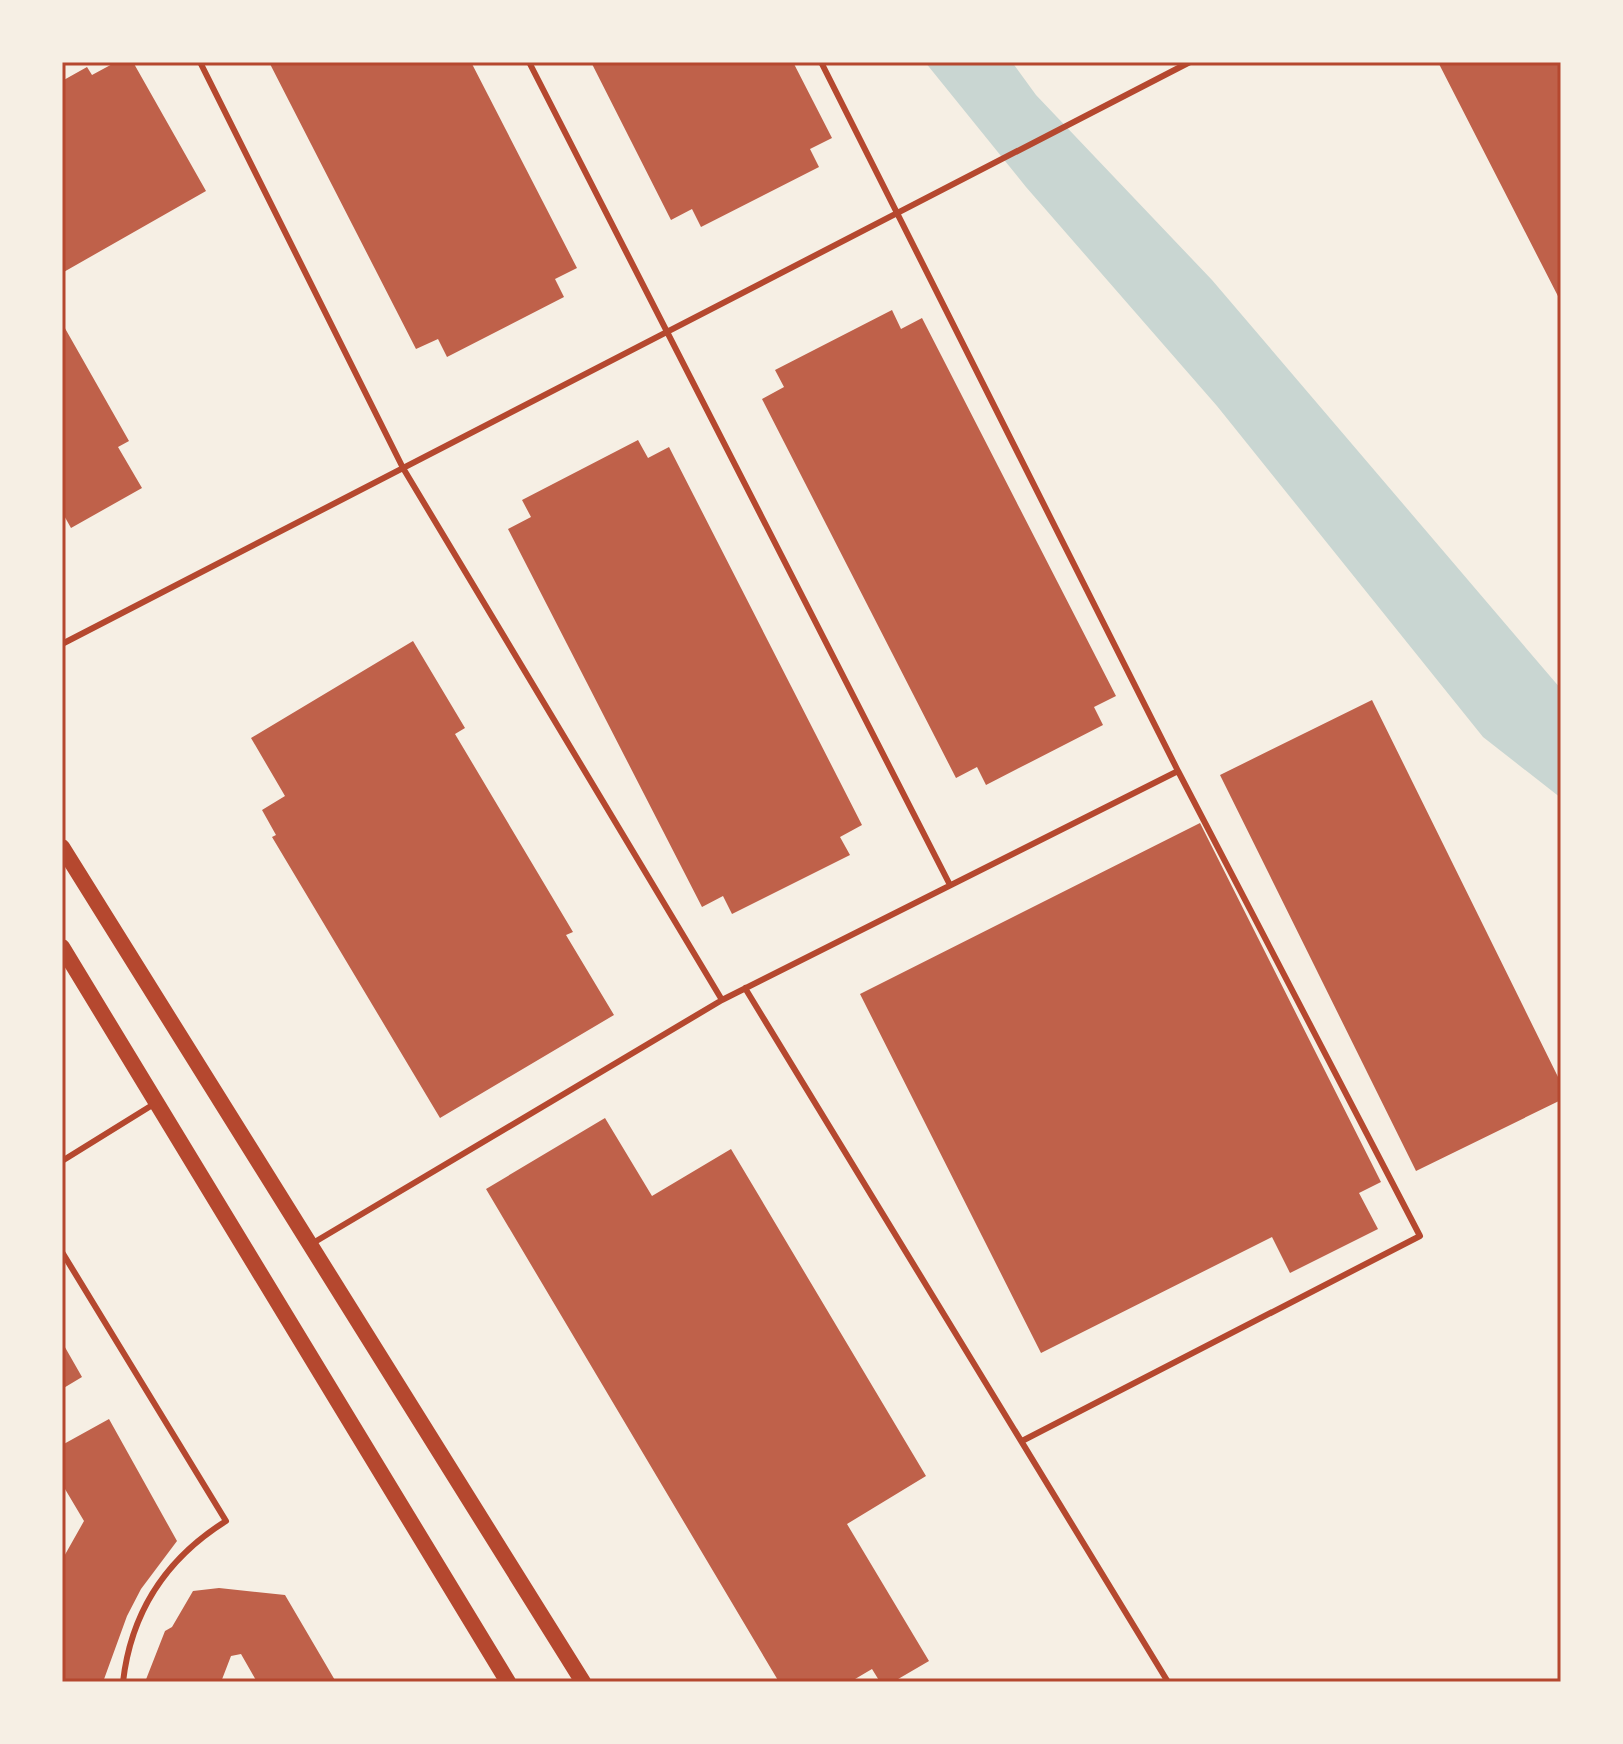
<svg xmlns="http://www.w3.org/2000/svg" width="1623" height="1744" font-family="'PT Sans',sans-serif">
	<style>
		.water { fill: #c9d6d2 }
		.building { fill: #bf614a }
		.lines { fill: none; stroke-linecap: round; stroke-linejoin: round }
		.service { stroke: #b5482f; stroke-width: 6 }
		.secondary { stroke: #b5482f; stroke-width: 16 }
		.neatline { fill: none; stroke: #b5482f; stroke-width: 3 }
	</style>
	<rect width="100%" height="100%" fill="#f6efe4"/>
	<!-- water -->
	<path class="water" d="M925 62H1012L1036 95 1212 280 1561 689V798L1483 737 1217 406 1026 187Z"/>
	<!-- building -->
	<path class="building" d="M116 62H133L206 191 62 273V81L87 67 92 75Z
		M269 62H471L577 268 555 279 564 297 447 357 438 339 416 349Z
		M591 62H793L832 138 810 149 819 167 701 227 692 209 671 220Z
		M1438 62H1561V302Z
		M892 310 901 329 922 318 1116 696 1094 707 1103 725 986 785 977 767 956 778 762 399 784 387 775 370Z
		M62 323 129 441 118 447 142 488 71 528 62 512Z
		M638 440 648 458 669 447 862 825 840 837 850 855 732 914 723 896 702 907 508 529 531 517 522 500Z
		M413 641 465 728 455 734 573 932 566 935 614 1015 440 1118 272 837 276 835 262 810 285 796 251 738Z
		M1372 700 1561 1083V1100L1416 1171 1220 775Z
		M1200 823 1381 1182 1359 1193 1378 1229 1290 1273 1272 1237 1041 1353 860 994Z
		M605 1118 652 1196 731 1149 926 1476 847 1524 929 1661 893 1682H880L872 1669 850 1682H779L486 1189Z
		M62 1342 82 1377 62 1389Z
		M109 1419 177 1541 141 1589 127 1616 103 1682H62V1560L84 1521 62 1484V1445Z
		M219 1588 285 1595 336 1682H257L241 1654 231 1656 221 1682H145L165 1631 172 1627 193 1591Z"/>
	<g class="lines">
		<!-- service -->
		<path class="service" d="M200 62 403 468 722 1000
			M529 62 950 885
			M62 644 1190 62
			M745 988 1168 1682
			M62 1161 154 1104
			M313 1243 722 1000 1178 771 821 62
			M62 1252 226 1521C167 1558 131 1612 123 1682
			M1022 1441 1420 1236 1178 771"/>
		<!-- secondary -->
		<path class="secondary" d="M62 847 583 1682
			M62 947 508 1682"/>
	</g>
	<!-- border -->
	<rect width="1623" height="1744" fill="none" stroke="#f6efe4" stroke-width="128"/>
	<rect x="64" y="64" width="1495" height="1616" class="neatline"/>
</svg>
